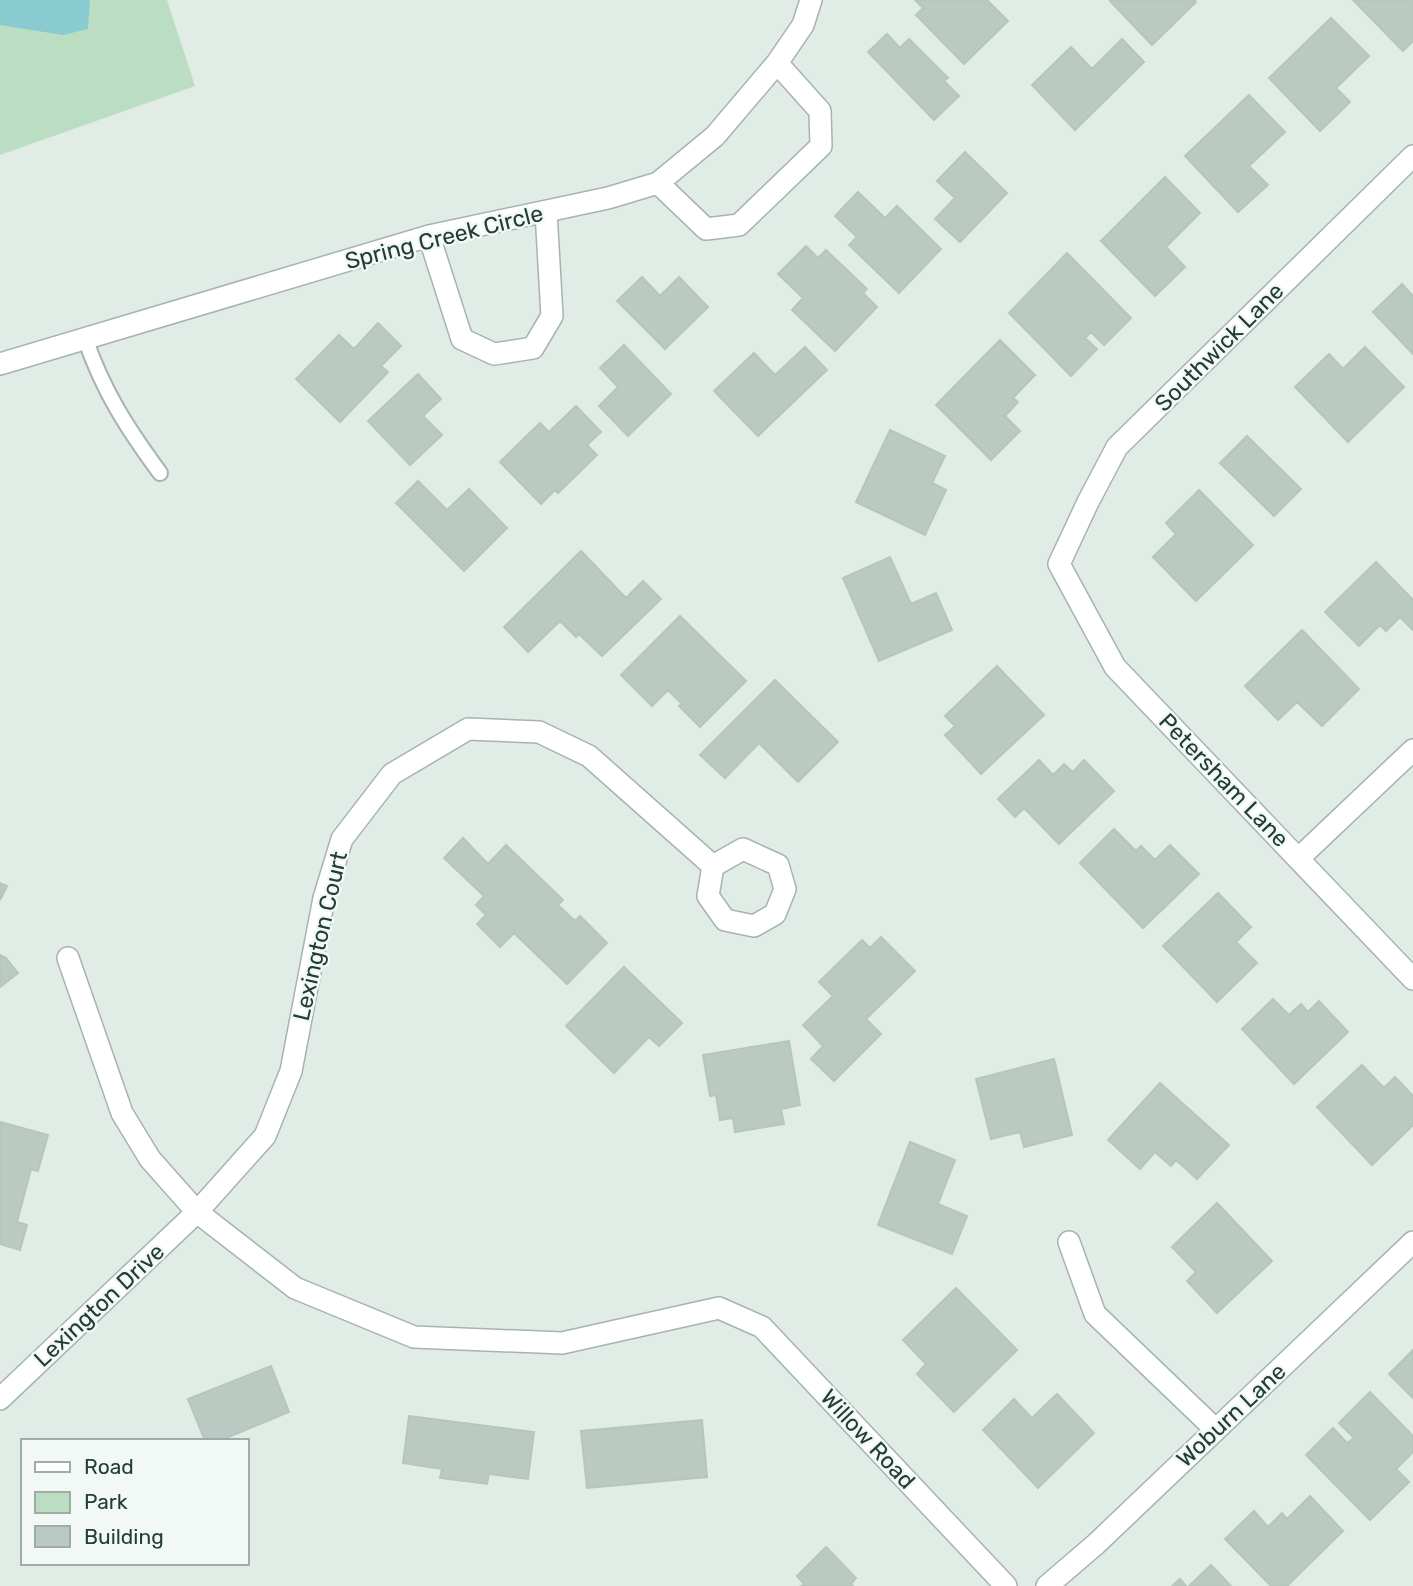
<svg xmlns="http://www.w3.org/2000/svg" width="1413" height="1586" font-family="Rubik,sans-serif">
	<style>
		.green { fill: #bbddc2 }
		.water { fill: #8acad1 }
		.building { fill: #bacac2; stroke: #b4c6bd; stroke-width: 2 }
		.lines { fill: none; stroke-linecap: round; stroke-linejoin: round }
		.lane-casing { stroke: #a5b4ae; stroke-width: 18 }
		.street-casing { stroke: #a5b4ae; stroke-width: 24 }
		.lane { stroke: #fff; stroke-width: 14 }
		.street { stroke: #fff; stroke-width: 21 }
		.labels { text-anchor: middle; dominant-baseline: central; stroke-width: 5; stroke-linejoin: round; paint-order: stroke }
		.street-label { font-size: 23px; fill: #223d34; stroke: #f2f8f5 }
	</style>
	<rect width="100%" height="100%" fill="#e2ece7"/>
	<!-- green -->
	<path class="green" d="M0 0H167L195 86 0 155Z"/>
	<!-- water -->
	<path class="water" d="M0 0H90L88 29 63 35 0 25Z"/>
	<!-- building -->
	<path class="building" d="M915 0H987L1008 21 964 64 916 15 923 8Z
		M1111 0H1194L1196 2 1152 45 1110 1Z
		M1353 0H1413V41L1403 51Z
		M1331 18 1369 56 1336 88 1350 102 1320 131 1269 78Z
		M887 34 900 48 909 39 948 78 944 81 959 96 934 120 868 52Z
		M1122 39 1144 62 1075 130 1032 85 1071 47 1092 69Z
		M1249 95 1285 132 1249 166 1268 185 1238 212 1185 156Z
		M965 152 1007 193 960 242 935 219 955 198 937 181Z
		M1165 177 1200 213 1166 247 1185 267 1155 296 1101 241Z
		M858 192 885 218 897 206 941 249 899 293 849 245 857 237 835 216Z
		M806 246 818 258 826 250 867 289 863 293 877 307 835 351 792 310 803 298 778 274Z
		M1067 253 1131 318 1104 345 1091 332 1085 338 1097 349 1071 376 1009 313Z
		M642 277 660 296 679 277 708 307 665 349 617 301Z
		M1402 284 1413 296V354L1373 312Z
		M378 323 401 346 381 366 388 372 340 422 296 379 339 335 354 349Z
		M1000 340 1035 375 1013 398 1018 402 1005 416 1020 431 991 460 936 405Z
		M624 345 671 394 628 436 599 406 618 387 600 368Z
		M805 347 827 370 758 436 714 391 754 353 775 375Z
		M1365 347 1404 387 1348 442 1295 387 1329 354 1343 369Z
		M418 374 441 399 423 416 442 435 410 465 368 421Z
		M576 406 601 432 587 445 597 455 558 493 555 490 541 504 500 462 540 423 549 432Z
		M890 430 945 456 932 483 946 490 925 535 856 502Z
		M1247 436 1301 489 1274 516 1220 463Z
		M418 481 447 510 469 489 507 528 464 571 396 503Z
		M1199 490 1253 545 1196 601 1153 557 1176 534 1166 523Z
		M581 551 626 598 643 581 661 599 602 656 579 634 576 637 560 621 528 652 504 627Z
		M890 557 911 604 936 593 952 630 879 661 843 578Z
		M1376 562 1413 600V630L1400 617 1386 631 1380 625 1359 646 1325 612Z
		M680 616 746 681 700 727 679 706 682 704 668 690 652 706 621 675Z
		M1302 630 1359 689 1322 726 1297 702 1278 720 1245 686Z
		M997 666 1044 715 981 774 945 735 955 726 945 716Z
		M775 680 838 742 798 782 759 743 725 778 700 755Z
		M1039 760 1053 775 1064 764 1073 772 1084 760 1114 791 1059 844 1024 808 1015 817 998 799Z
		M1114 829 1136 851 1141 846 1155 860 1170 845 1199 874 1143 928 1080 863Z
		M463 838 488 864 506 845 563 900 558 905 575 921 580 916 607 943 567 984 514 933 500 947 477 924 486 915 476 905 484 896 444 858Z
		M0 883 7 886 0 900Z
		M1218 893 1251 927 1236 942 1257 963 1217 1002 1163 946Z
		M881 937 915 971 866 1019 881 1034 834 1081 811 1059 823 1046 803 1025 833 996 819 982 862 940 870 948Z
		M0 955 6 958 18 973 0 987Z
		M624 967 682 1023 659 1046 649 1037 614 1073 566 1026Z
		M1273 999 1289 1015 1301 1004 1308 1012 1319 1001 1348 1032 1294 1084 1242 1029Z
		M789 1041 800 1105 781 1109 784 1124 735 1132 733 1118 720 1120 716 1095 710 1096 703 1055Z
		M1054 1059 1072 1135 1024 1147 1020 1132 991 1139 976 1079Z
		M1362 1065 1384 1088 1395 1077 1413 1096V1125L1372 1165 1317 1107Z
		M1160 1083 1229 1145 1197 1179 1176 1160 1171 1166 1155 1152 1140 1169 1108 1140Z
		M0 1122 48 1135 38 1171 31 1169 17 1222 27 1225 20 1250 0 1244Z
		M910 1142 955 1160 938 1204 967 1216 952 1254 878 1225Z
		M1217 1203 1272 1261 1217 1313 1187 1281 1196 1272 1172 1247Z
		M956 1288 1017 1350 954 1412 917 1374 926 1364 903 1340Z
		M1413 1350V1398L1389 1374Z
		M271 1366 289 1412 219 1441H205L188 1399Z
		M1370 1392 1413 1436V1452L1396 1469 1409 1482 1370 1520 1306 1455 1333 1428 1347 1443 1354 1438 1339 1423Z
		M1057 1394 1094 1433 1038 1488 983 1430 1014 1399 1032 1418Z
		M409 1416 534 1432 528 1479 489 1474 487 1484 440 1478 442 1469 403 1463Z
		M702 1420 707 1477 587 1488 581 1431Z
		M1310 1496 1343 1531 1287 1586H1271L1225 1539 1254 1511 1268 1527 1282 1513 1287 1519Z
		M826 1547 856 1578 851 1584 853 1586H801L804 1584 797 1576Z
		M1211 1565 1231 1586H1189Z
		M1180 1579 1186 1586H1172Z"/>
	<g class="lines">
		<!-- lane casing -->
		<g class="lane-casing">
			<path id="lane" d="M85 338C103 391 127 428 160 473"/>
		</g>
		<!-- street casing -->
		<g class="street-casing">
			<path id="street" d="M1413 156 1117 447 1088 502 1059 564 1115 667 1413 979
				M658 183 706 229 739 225 821 146 820 111 777 63
				M429 236 462 339 494 354 533 348 552 316 546 212
				M0 364 429 236 608 198 658 183 715 136 777 63 803 25 811 0
				M1299 858 1413 750
				M68 958 122 1113 150 1159 197 1212 295 1288 414 1337 562 1343 719 1308 762 1327 1006 1586
				M1069 1242 1095 1314 1215 1429
				M0 1399 197 1212 265 1136 291 1071 324 898 342 839 392 774 468 729 539 732 589 756 713 866 708 896 725 920 754 926 775 914 785 889 778 865 743 849 713 866
				M1047 1586 1096 1544 1413 1242"/>
		</g>
		<!-- lane -->
		<use href="#lane" class="lane"/>
		<!-- street -->
		<use href="#street" class="street"/>
	</g>
	<g class="labels">
		<!-- street labels -->
		<g class="street-label">
			<text transform="translate(444 237) rotate(-14)">Spring Creek Circle</text>
			<text transform="translate(1219 347) rotate(-45)">Southwick Lane</text>
			<text transform="translate(1224 780) rotate(46)">Petersham Lane</text>
			<text transform="translate(320 936) rotate(-77)">Lexington Court</text>
			<text transform="translate(99 1305) rotate(-43)">Lexington Drive</text>
			<text transform="translate(1231 1415) rotate(-43)">Woburn Lane</text>
			<text transform="translate(868 1439) rotate(47)">Willow Road</text>
		</g>
	</g>
	<!-- legend -->
	<rect x="21" y="1439" width="228" height="126" fill="#f2f8f5" stroke="#9fada8" stroke-width="2"/>
	<rect x="35" y="1462" width="35" height="10" fill="#ffffff" stroke="#9fada8" stroke-width="2"/>
	<text x="84" y="1474" font-size="21" fill="#223d34">Road</text>
	<rect x="35" y="1492" width="35" height="21" fill="#bbddc2" stroke="#9fada8" stroke-width="2"/>
	<text x="84" y="1509" font-size="21" fill="#223d34">Park</text>
	<rect x="35" y="1526" width="35" height="21" fill="#bacac2" stroke="#9fada8" stroke-width="2"/>
	<text x="84" y="1544" font-size="21" fill="#223d34">Building</text>
</svg>
